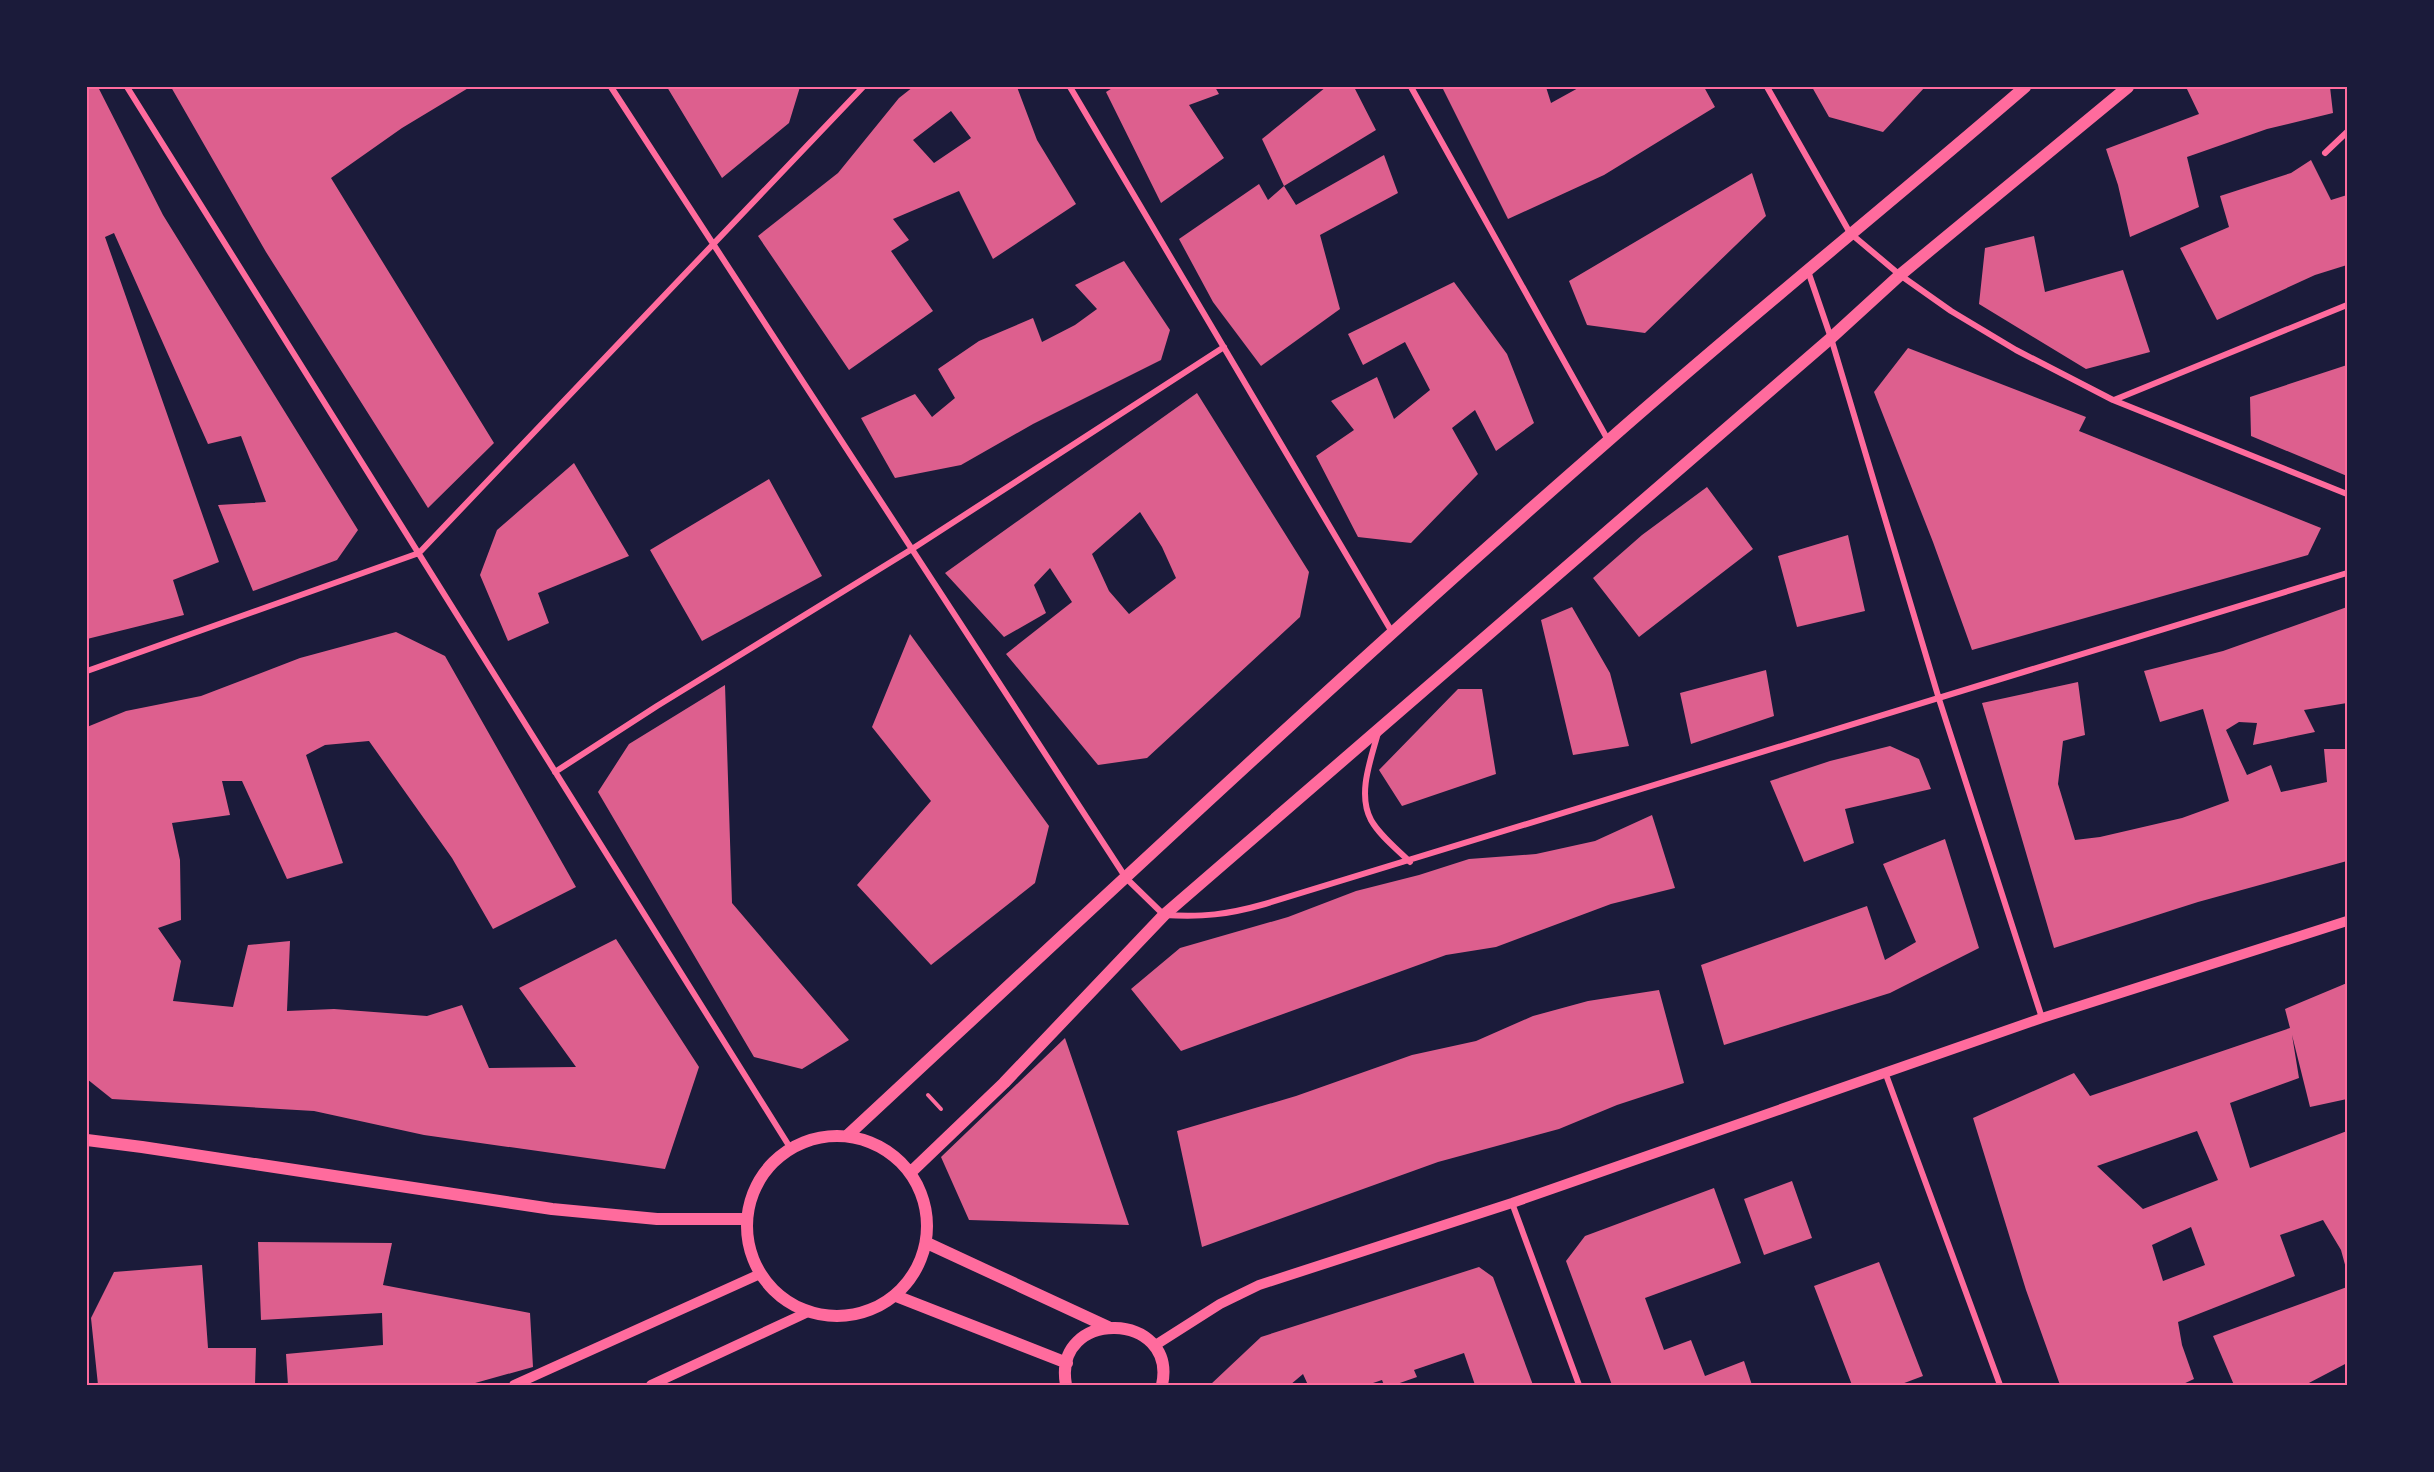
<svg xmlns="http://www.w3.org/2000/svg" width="2434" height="1472" font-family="'Public Sans',sans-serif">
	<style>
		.building { fill: #dd5f8e; fill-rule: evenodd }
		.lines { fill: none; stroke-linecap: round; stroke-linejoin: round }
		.path { stroke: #ff6b9d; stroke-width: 4 }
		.minor { stroke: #ff6b9d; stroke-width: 6 }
		.tertiary { stroke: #ff6b9d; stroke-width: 10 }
		.secondary { stroke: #ff6b9d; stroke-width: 12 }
		.neatline { fill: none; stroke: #ff6b9d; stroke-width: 2 }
	</style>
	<rect width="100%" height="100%" fill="#1b1b3a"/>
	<!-- building -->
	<path class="building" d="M87 87H98L163 215 358 530 337 560 253 591 218 505 266 502 241 436 208 444 114 233 105 237 219 562 173 580 184 615 87 639Z
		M171 87H470L402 128 331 178 494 443 428 508 266 252Z
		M667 87H800L789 123 722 178Z
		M913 87H1017L1037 140 1076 204 993 259 959 191 893 219 909 240 891 251 933 311 849 370 758 236 838 173 899 98ZM951 111 971 138 934 163 913 140Z
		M1114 87H1215L1219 94 1189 105 1224 158 1161 203 1106 92Z
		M1326 87H1354L1376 130 1284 186 1262 139Z
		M1442 87H1546L1551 103 1580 87H1704L1715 107 1604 175 1508 219Z
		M1812 87H1925L1883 132 1829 117Z
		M2186 87H2330L2333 113 2267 129 2187 157 2199 207 2130 237 2118 185 2106 149 2199 114Z
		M1384 155 1398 193 1320 235 1340 309 1261 366 1213 302 1179 239 1259 184 1268 200 1284 186 1296 205Z
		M2311 160 2331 200 2347 195V265L2315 275 2217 320 2180 248 2229 227 2220 196 2291 173Z
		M1752 173 1766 216 1645 333 1587 325 1569 281Z
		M2034 236 2045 292 2123 270 2150 352 2086 369 1979 304 1985 248Z
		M1124 261 1170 330 1161 360 1033 424 961 465 895 478 861 418 915 394 932 417 955 398 938 369 979 341 1033 318 1042 342 1075 325 1097 309 1075 285Z
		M1454 282 1507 354 1534 423 1496 451 1475 410 1452 428 1478 474 1411 543 1358 537 1316 456 1354 430 1331 401 1377 377 1394 419 1430 390 1405 342 1363 365 1348 334Z
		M1908 348 2086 417 2079 431 2321 528 2308 555 1972 650 1933 542 1874 392Z
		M2347 365V476L2251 436 2250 397Z
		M1197 393 1309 572 1300 617 1147 758 1098 765 1006 654 1072 602 1050 568 1034 585 1046 613 1004 637 945 573ZM1140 512 1162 547 1176 578 1129 614 1109 591 1092 554Z
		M574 463 629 556 538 593 549 623 508 641 480 575 497 530Z
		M769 479 822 576 702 641 650 550Z
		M1707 487 1753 549 1639 637 1593 578 1642 535Z
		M1848 535 1865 611 1797 627 1778 556Z
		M1572 607 1610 673 1629 746 1573 755 1541 620Z
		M2347 607V703L2304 710 2315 732 2253 745 2257 723 2239 722 2226 730 2247 775 2271 765 2281 792 2327 782 2324 749H2347V861L2198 902 2054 948 1982 703 2078 682 2085 735 2063 741 2058 784 2075 840 2100 837 2182 818 2229 801 2203 709 2160 722 2144 671 2223 651Z
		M396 632 445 656 576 887 493 929 452 858 369 741 325 745 306 755 343 863 287 879 242 781H222L230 815 172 823 180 860 181 920 158 928 181 961 173 1001 233 1007 248 945 290 941 287 1011 334 1009 427 1016 462 1005 489 1068 576 1067 519 988 616 939 699 1067 665 1169 424 1135 314 1111 112 1099 87 1079V727L126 711 201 696 300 658Z
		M910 634 1049 826 1035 883 931 965 857 885 931 801 872 727Z
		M1766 670 1774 716 1691 744 1680 693Z
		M725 685 732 903 849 1040 802 1069 754 1057 598 792 629 744Z
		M1458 689H1482L1496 774 1402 806 1379 770Z
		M1890 746 1919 759 1931 789 1845 809 1854 843 1804 862 1770 781 1830 761Z
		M1652 815 1675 888 1611 904 1496 947 1446 955 1181 1051 1131 989 1180 948 1288 917 1356 891 1419 875 1469 859 1536 854 1595 841Z
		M1945 839 1979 948 1890 993 1724 1045 1701 965 1867 906 1885 960 1916 942 1883 864Z
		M2347 983V1099L2310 1107 2292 1035 2299 1078 2230 1103 2250 1168 2347 1131V1272L2341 1250 2323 1220 2280 1235 2295 1276 2178 1322 2182 1345 2194 1379 2181 1385H2060L2026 1290 1973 1118 2074 1073 2090 1096 2290 1028 2285 1009ZM2197 1131 2218 1180 2143 1209 2097 1166ZM2191 1227 2205 1265 2163 1281 2152 1245Z
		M1659 990 1684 1083 1617 1105 1559 1129 1438 1162 1202 1247 1177 1131 1296 1096 1412 1055 1476 1041 1533 1016 1588 1001Z
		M1065 1038 1129 1225 969 1220 941 1157Z
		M1792 1181 1812 1238 1764 1255 1744 1199Z
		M1714 1188 1741 1263 1645 1298 1664 1350 1691 1340 1705 1376 1744 1361 1752 1385H1612L1566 1261 1585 1236Z
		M258 1242 392 1243 383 1285 530 1313 533 1367 468 1385H288L286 1354 383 1345 382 1313 261 1320Z
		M1879 1262 1923 1376 1899 1385H1852L1814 1286Z
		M202 1265 208 1348H256L255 1385H98L91 1318 114 1272Z
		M1479 1267 1493 1277 1533 1385H1475L1464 1353 1414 1370 1417 1377 1394 1385H1384L1382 1380 1367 1385H1308L1303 1374 1290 1385H1210L1261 1337Z
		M2347 1287V1363L2305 1385H2234L2213 1336Z"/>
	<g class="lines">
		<!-- path -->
		<path class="path" d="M928 1095 941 1109"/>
		<!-- minor -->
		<path class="minor" d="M127 87 791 1149
			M611 87 1126 878 1164 915C1204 917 1226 915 1265 904L2347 573
			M1070 87 1392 632
			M1411 87 1608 440
			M1767 87 1850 233 1900 275 1951 311 2016 350 2113 400 2347 494
			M2325 153 2347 132
			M1808 271 1831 338 1939 699 2042 1018
			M2114 400 2347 305
			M87 671 419 553 863 87
			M1378 733C1371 759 1357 794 1371 820 1380 836 1397 849 1410 862
			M555 772 657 706 912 549 1224 347
			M1885 1072 2000 1385
			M1512 1203 1579 1385"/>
		<!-- tertiary -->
		<path class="tertiary" d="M1154 1346 1220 1304 1259 1285 1512 1203 2042 1018 2347 921
			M514 1385 760 1274
			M651 1385 808 1312"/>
		<!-- secondary -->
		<path class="secondary" d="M747 1226a90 90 0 1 1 180 0a90 90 0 1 1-180 0Z
			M847 1136C1099 902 1349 667 1608 441 1745 320 1887 206 2025 87
			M87 1140 142 1147 552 1209 657 1219H746
			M910 1173 1004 1083 1164 915 1831 338 1900 275 2128 87
			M927 1243 1108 1327
			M896 1296 1067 1363
			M1066 1385C1052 1307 1178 1311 1162 1385"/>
	</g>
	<!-- border -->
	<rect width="2434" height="1472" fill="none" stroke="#1b1b3a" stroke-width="177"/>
	<rect x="88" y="88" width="2258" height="1296" class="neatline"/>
</svg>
